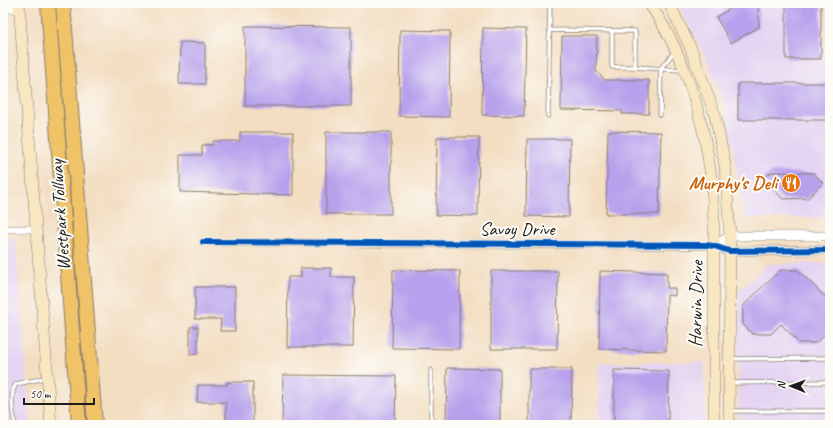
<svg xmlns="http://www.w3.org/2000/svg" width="833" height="428" font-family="Caveat,sans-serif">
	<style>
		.built { fill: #e4d3f2 }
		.building { fill: #b7a0ec }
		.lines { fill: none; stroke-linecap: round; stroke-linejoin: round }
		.service-casing { stroke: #887d6f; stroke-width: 5 }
		.minor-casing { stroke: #887d6f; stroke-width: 8 }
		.tertiary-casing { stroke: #887d6f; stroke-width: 10 }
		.secondary-casing { stroke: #887d6f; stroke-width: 12 }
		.motorway-casing { stroke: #887d6f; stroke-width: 16 }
		.service { stroke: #fff; stroke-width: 3.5 }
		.minor { stroke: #fff; stroke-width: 7 }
		.tertiary { stroke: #fff; stroke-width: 9 }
		.secondary { stroke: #f9e7c3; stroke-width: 11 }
		.motorway { stroke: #f0c369; stroke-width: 14 }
		.cycleway-casing { stroke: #fdfcf7; stroke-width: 8 }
		.cycleway { stroke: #0057b8; stroke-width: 6 }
		.labels { text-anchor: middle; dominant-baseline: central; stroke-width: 4; stroke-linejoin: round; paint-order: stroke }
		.food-label { font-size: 19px; font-weight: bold; fill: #c56008; stroke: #fdfcf7; text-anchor: end }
		.street-label { font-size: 19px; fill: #1c1c1c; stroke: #fdfcf7 }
	</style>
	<rect width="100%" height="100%" fill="#fdfcf7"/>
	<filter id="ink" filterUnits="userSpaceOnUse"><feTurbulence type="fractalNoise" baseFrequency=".025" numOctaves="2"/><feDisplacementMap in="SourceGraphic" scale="8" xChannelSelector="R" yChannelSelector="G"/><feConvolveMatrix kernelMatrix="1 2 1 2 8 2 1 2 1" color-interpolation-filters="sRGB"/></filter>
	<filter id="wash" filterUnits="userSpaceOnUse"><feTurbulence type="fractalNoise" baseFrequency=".012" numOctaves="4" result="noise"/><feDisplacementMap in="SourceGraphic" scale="16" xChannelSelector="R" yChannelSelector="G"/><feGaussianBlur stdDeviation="0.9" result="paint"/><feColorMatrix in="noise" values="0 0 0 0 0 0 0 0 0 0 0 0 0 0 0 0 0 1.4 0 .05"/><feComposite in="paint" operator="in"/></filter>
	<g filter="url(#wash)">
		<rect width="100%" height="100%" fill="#f3dec2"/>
		<!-- built -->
		<path class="built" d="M677 3H824L823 62 830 61V218H744L734 152 724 105 709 64Z
			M3 239H15L31 425H3Z
			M830 263V425H738L739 291 767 264Z
			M704 362 705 425H599V363Z"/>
		<g id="blocks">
			<!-- building -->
			<path class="building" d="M740 3H758L759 27 731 43 716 17Z
				M786 3H821V59H786Z
				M245 26 351 27V106H245Z
				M483 28 526 29 524 116 482 115Z
				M400 30 450 31 449 117 399 116Z
				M562 36H597L596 71 605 80H649V114H622V111L561 110Z
				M180 42 205 43V84H179Z
				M738 83H830V120H738Z
				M608 131 661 132 659 214H606Z
				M240 132H293V195L180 192V155H202V145H213V141H240Z
				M326 132H391V214H326Z
				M437 137H479L478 216 436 215Z
				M527 139H570L569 217 526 216Z
				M771 172 814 173 823 183 808 198 783 199 763 179Z
				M301 268H331V277H354L353 347H287L288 277H301Z
				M393 270 460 271 459 349 392 348Z
				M780 270H798L830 302V330L816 343H799L781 324 771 334H752L743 324V306Z
				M491 271H558L557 349H491Z
				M600 271 667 273V288H675V296L667 295 666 351 599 349Z
				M195 287H235V331H220L221 319H195Z
				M190 327H198V354L190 355Z
				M447 368 500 369V425H446Z
				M529 369H572L571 425H529Z
				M614 370 669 371 668 425H614Z
				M283 375 396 376 395 425H282Z
				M227 382H253V425H226V402H197L198 385H227Z"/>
		</g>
	</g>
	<g filter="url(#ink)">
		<use href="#blocks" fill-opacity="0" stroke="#887d6f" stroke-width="1"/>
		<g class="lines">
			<!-- service casing -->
			<g class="service-casing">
				<path id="service" d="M549 30 635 31V67L681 70
					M612 31V67H635
					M660 115 661 68 675 51
					M548 116 550 3
					M731 359 830 358
					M730 383 830 382
					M730 411H830
					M15 425C13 412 9 395 16 384L45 378
					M431 425V370"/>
			</g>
			<!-- minor casing -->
			<g class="minor-casing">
				<path id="minor" d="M3 9H20
					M3 229H36
					M203 242 714 246"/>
			</g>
			<!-- tertiary casing -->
			<g class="tertiary-casing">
				<path id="tertiary" d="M714 246 730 236H830
					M714 246 729 251 830 250"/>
			</g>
			<!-- secondary casing -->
			<g class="secondary-casing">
				<path id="secondary" d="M19 3 51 425
					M649 3C693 67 713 149 714 226V425
					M669 3 691 49 715 115 725 165 730 236 729 425"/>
			</g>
			<!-- motorway casing -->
			<g class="motorway-casing">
				<path id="motorway" d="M48 3 79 425
					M63 3 95 425"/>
			</g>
			<!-- service -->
			<use href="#service" class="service"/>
			<!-- minor -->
			<use href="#minor" class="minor"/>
			<!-- tertiary -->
			<use href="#tertiary" class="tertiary"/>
			<!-- secondary -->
			<use href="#secondary" class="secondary"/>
			<!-- motorway -->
			<use href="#motorway" class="motorway"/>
			<!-- cycleway casing -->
			<g class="cycleway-casing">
				<path id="cycleway" d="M203 242 706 245 714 246 729 251 830 250"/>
			</g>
			<!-- cycleway -->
			<use href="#cycleway" class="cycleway"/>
		</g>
	</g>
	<!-- icons -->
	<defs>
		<g id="restaurant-disc" transform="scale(1)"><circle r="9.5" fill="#e8710a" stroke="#fdfcf7"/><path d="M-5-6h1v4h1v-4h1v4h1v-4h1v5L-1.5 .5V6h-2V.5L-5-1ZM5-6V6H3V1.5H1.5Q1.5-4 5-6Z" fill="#fff"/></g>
	</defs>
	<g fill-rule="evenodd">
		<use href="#restaurant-disc" x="791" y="183"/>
	</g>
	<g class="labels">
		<!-- food labels -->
		<g class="food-label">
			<text x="777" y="183">Murphy's Deli</text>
		</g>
		<!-- street labels -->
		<g class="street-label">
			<text transform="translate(60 215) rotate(-94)">Westpark Tollway</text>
			<text x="517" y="229">Savoy Drive</text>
			<text transform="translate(696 304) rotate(-89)">Harwin Drive</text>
		</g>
	</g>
	<!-- margin -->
	<rect width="833" height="428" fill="none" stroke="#fdfcf7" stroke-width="16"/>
	<!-- north arrow -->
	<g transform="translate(791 386) rotate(271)" stroke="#fdfcf7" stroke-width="3" paint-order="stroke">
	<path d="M0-3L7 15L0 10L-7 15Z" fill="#1c1c1c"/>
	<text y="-6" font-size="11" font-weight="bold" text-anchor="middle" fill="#1c1c1c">N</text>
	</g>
	<!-- scale -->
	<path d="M24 398v6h70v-6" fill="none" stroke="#1c1c1c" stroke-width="2"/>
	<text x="30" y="398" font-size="12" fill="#1c1c1c" stroke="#fdfcf7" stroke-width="3" paint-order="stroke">50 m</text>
</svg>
